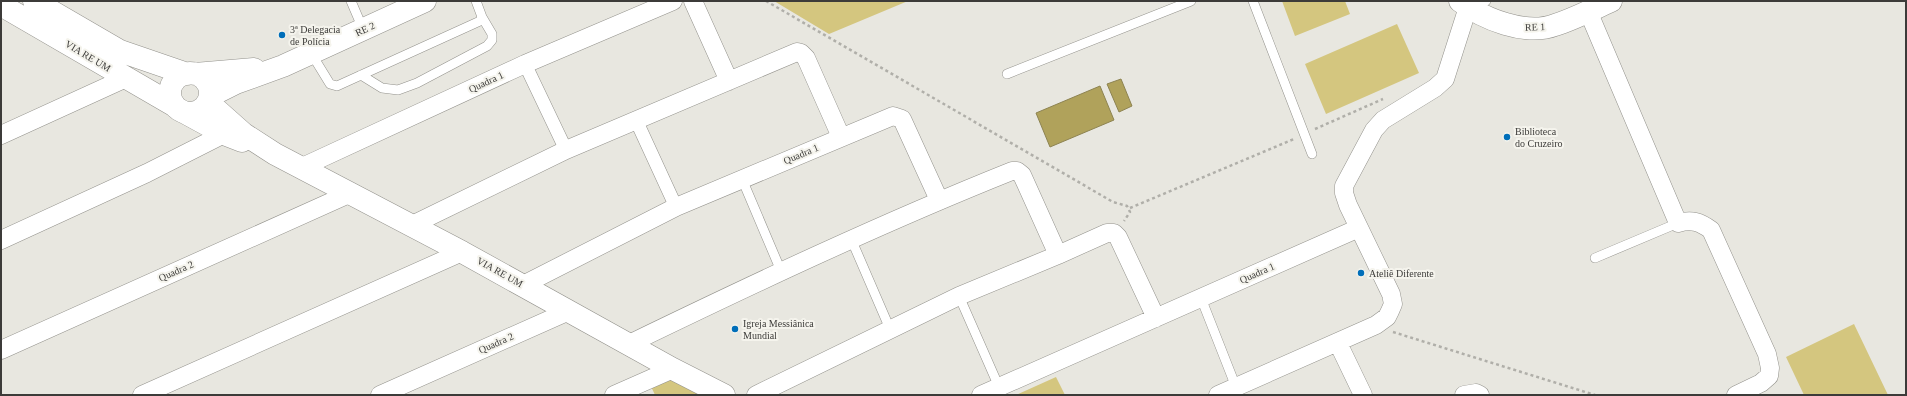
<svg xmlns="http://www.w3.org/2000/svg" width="1907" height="396" font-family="Georgia,serif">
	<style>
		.green { fill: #d4c67f }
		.water { fill: #b0a25b; stroke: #8d8351 }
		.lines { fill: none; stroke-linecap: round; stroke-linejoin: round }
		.service-casing { stroke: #93928c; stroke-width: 10 }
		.pedestrian-casing { stroke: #93928c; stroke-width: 14 }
		.minor-casing { stroke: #93928c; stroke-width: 19 }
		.tertiary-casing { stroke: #93928c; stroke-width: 23 }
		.path { stroke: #b0afa9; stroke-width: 2.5; stroke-dasharray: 3 3; stroke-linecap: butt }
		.service { stroke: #fff; stroke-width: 9 }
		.pedestrian { stroke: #fff; stroke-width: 13 }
		.minor { stroke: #fff; stroke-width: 18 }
		.tertiary { stroke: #fff; stroke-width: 22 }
		.poi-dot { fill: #006eb9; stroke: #f5f4ed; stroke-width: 1.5 }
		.labels { text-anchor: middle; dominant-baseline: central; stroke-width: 4; stroke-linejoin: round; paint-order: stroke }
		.street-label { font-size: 10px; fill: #3c3b39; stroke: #f5f4ed }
		.poi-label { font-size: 10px; fill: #3c3b39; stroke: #f5f4ed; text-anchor: start }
	</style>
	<rect width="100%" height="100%" fill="#e8e7e0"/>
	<!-- green -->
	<path class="green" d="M774 1H908L829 34Z
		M1282 1H1345L1350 14 1295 36Z
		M1397 24 1419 73 1326 114 1305 64Z
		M1854 324 1888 395H1804L1786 357Z
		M670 375 709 395H655L649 382Z
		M1056 377 1065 395H1016Z"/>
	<!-- water -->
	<path class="water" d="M1121 79 1132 106 1119 112 1107 84Z
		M1100 86 1114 120 1050 147 1036 113Z"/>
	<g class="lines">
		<!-- service casing -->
		<g class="service-casing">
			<path id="service" d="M351 1 363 29
				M1253 1 1312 154
				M1471 6 1486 1
				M311 53 330 84 337 86 480 21 482 17 476 1
				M1007 74 1191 1
				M361 75 382 88 398 90 417 83 487 46 492 40V34L482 17
				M742 179 781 271
				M852 241 890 329
				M1595 258 1678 223
				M959 296 999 387
				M1201 298 1236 387"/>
		</g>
		<!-- pedestrian casing -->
		<g class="pedestrian-casing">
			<path id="pedestrian" d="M525 64 566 150
				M636 120 676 207"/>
		</g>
		<!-- minor casing -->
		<g class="minor-casing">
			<path id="minor" d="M693 1 729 81
				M1588 11 1678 223C1692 219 1700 222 1711 230L1767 354 1770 368 1769 376 1761 383 1736 395
				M1 135 126 78
				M300 168 525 64 673 1
				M412 225 566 150 797 52 801 53 806 58 841 137
				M1 240 147 173 224 134
				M523 285 676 207 893 116 902 119 939 200
				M1338 343 1363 395
				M629 344C755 283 882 223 1012 171H1017L1022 175 1058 255
				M1 350 351 193
				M142 395 462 252
				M380 395 569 311
				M614 395 673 369
				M756 395 959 296 1058 255 1107 233H1114L1118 237 1156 318
				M981 395 1359 228
				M1218 395 1376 325 1387 317 1390 311 1393 304 1391 294 1348 205 1344 193V186L1374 130 1383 120 1435 88 1445 79 1468 7
				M1464 395 1476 393 1480 395"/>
		</g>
		<!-- tertiary casing -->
		<g class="tertiary-casing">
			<path id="tertiary" d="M34 1 120 51 187 74
				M1460 1C1483 19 1526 36 1555 25 1574 19 1593 9 1611 1
				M1 5 175 106
				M170 93a20 20 0 1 1 40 0a20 20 0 1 1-40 0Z
				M195 74 254 69
				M210 96 236 83 283 66 425 1
				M208 102 244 134 275 154 462 252 673 369 724 395
				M180 110 224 134 242 141"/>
		</g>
		<!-- path -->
		<path class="path" d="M766 1 1113 202 1127 206 1130 212 1124 221
			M1315 129 1383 99
			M1130 208 1294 139
			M1393 332 1595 395"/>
		<!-- service -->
		<use href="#service" class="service"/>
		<!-- pedestrian -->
		<use href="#pedestrian" class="pedestrian"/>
		<!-- minor -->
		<use href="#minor" class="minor"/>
		<!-- tertiary -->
		<use href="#tertiary" class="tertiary"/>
	</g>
	<!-- markers -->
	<g class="poi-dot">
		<circle cx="282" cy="35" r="4"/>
		<circle cx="1507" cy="137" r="4"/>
		<circle cx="1361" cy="273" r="4"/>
		<circle cx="735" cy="329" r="4"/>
	</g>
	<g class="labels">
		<!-- street labels -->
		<g class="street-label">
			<text transform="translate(1535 27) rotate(-2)">RE 1</text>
			<text transform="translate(365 29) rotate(-25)">RE 2</text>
			<text transform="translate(88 56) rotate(31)">VIA RE UM</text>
			<text transform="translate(486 82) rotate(-25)">Quadra 1</text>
			<text transform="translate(801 154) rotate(-23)">Quadra 1</text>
			<text transform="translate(176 271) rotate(-24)">Quadra 2</text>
			<text transform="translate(500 272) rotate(29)">VIA RE UM</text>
			<text transform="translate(1257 273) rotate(-24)">Quadra 1</text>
			<text transform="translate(496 343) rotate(-24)">Quadra 2</text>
		</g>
		<!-- poi labels -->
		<g class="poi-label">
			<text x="290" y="29">3ª Delegacia<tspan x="290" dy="12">de Polícia</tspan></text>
			<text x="1515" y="131">Biblioteca<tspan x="1515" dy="12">do Cruzeiro</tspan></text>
			<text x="1369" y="273">Ateliê Diferente</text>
			<text x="743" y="323">Igreja Messiânica<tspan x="743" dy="12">Mundial</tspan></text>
		</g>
	</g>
	<!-- border -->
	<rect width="1907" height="396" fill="none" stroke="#3c3b39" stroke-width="4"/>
</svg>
